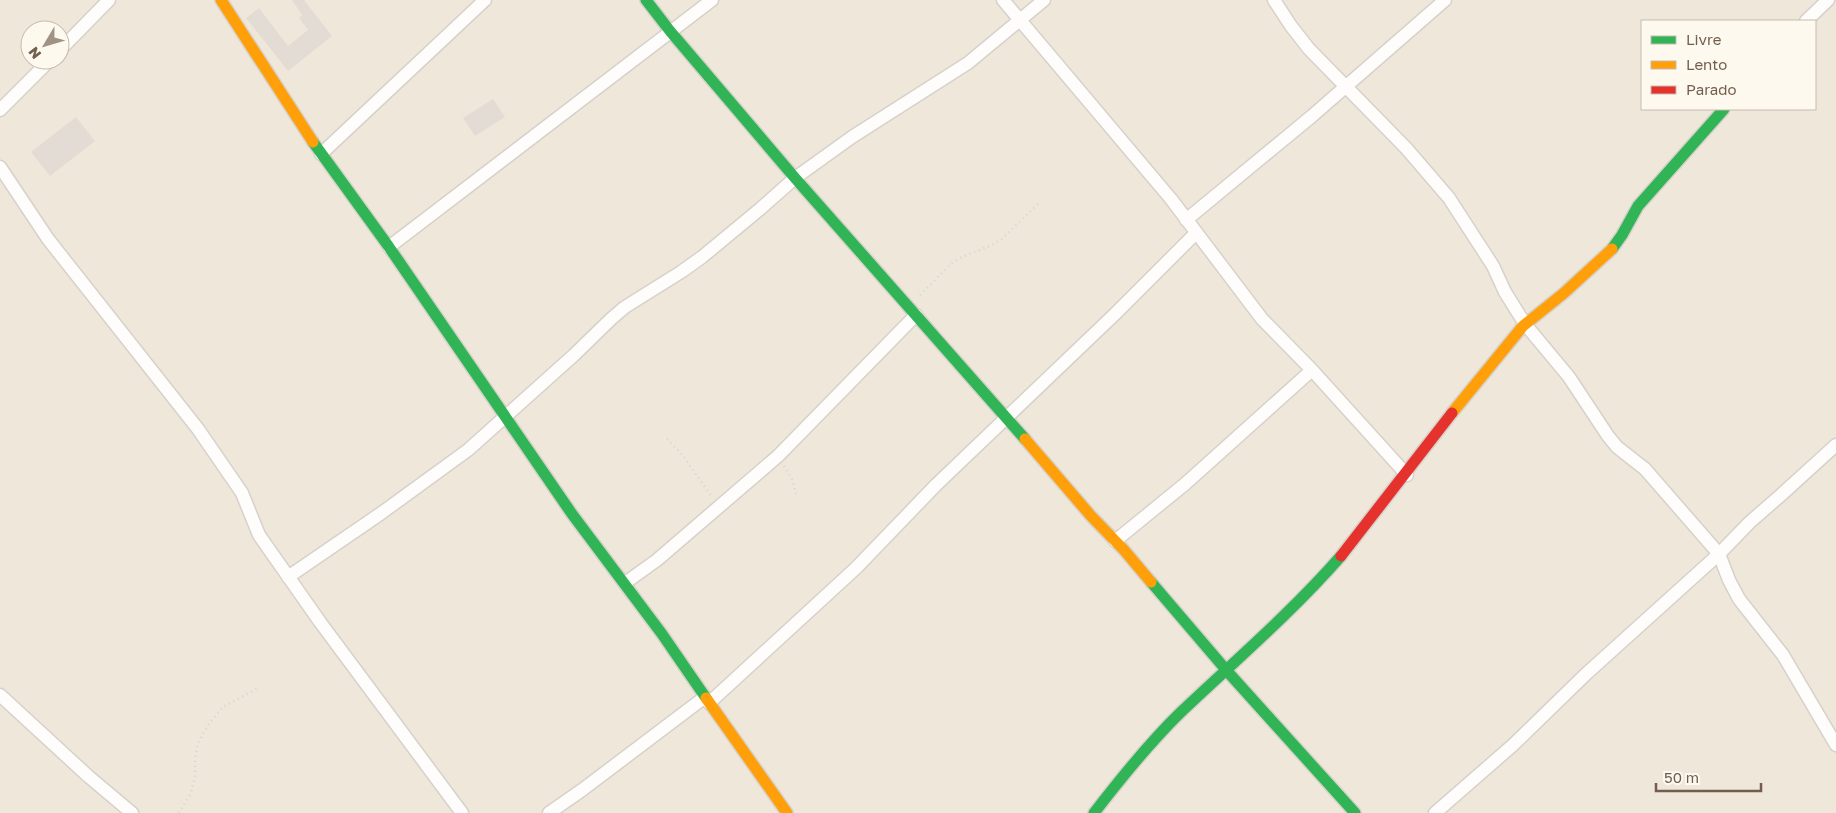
<svg xmlns="http://www.w3.org/2000/svg" width="1836" height="813" font-family="'Golos Text',sans-serif">
	<style>
		.residential { fill: #efe7da; fill-rule: evenodd }
		.building { fill: #e3dcd4 }
		.lines { fill: none; stroke-linecap: round; stroke-linejoin: round }
		.street-casing { stroke: #d6d1ca; stroke-width: 15 }
		.fast-casing { stroke: #d6d1ca; stroke-width: 14 }
		.slow-casing { stroke: #d6d1ca; stroke-width: 14 }
		.jam-casing { stroke: #d6d1ca; stroke-width: 14 }
		.path { stroke: #d9d4cf; stroke-width: 2.5; stroke-dasharray: 1 4; stroke-linecap: butt }
		.street { stroke: #fefdfc; stroke-width: 12 }
		.fast { stroke: #30b455; stroke-width: 11 }
		.slow { stroke: #ff9f0a; stroke-width: 11 }
		.jam { stroke: #e5322d; stroke-width: 11 }
	</style>
	<rect width="100%" height="100%" fill="#f7f4ec"/>
	<!-- residential -->
	<path class="residential" d="M0 0H1836V813H0ZM1642 21H1815V109H1642ZM30 30H60V60H30Z"/>
	<!-- building -->
	<path class="building" d="M292 0H304L332 36 288 71 246 18 259 8 288 46 308 30 299 18 302 15Z
		M493 99 505 117 475 136 463 118Z
		M76 117 95 141 50 176 31 152Z"/>
	<g class="lines">
		<!-- street casing -->
		<g class="street-casing">
			<path id="street" d="M1003 0 1171 199 1262 319 1312 370 1407 475
				M1274 0 1291 26 1309 49 1406 148 1449 198 1493 266 1505 292 1525 324 1569 377 1608 436 1617 447 1645 469 1719 554 1729 580 1739 599 1783 655 1836 745
				M1806 21 1828 0
				M60 50 109 0
				M0 110 50 60
				M321 154 485 0
				M0 167 48 239 198 429 242 493 259 535 320 622 462 813
				M1186 220 1312 116 1445 0
				M389 247 712 0
				M1115 541 1185 484 1312 370
				M288 577 380 514 468 450 574 355 611 319 625 307 681 272 702 257 760 209 795 178 852 137 968 63 1044 0
				M625 583 657 560 778 456 916 315
				M0 695 88 776 132 813
				M709 703 856 568 936 485 1115 314 1196 233
				M549 813 582 790 705 697
				M1435 813 1513 745 1586 674 1719 554 1750 522 1781 495 1836 445"/>
		</g>
		<!-- fast casing -->
		<g class="fast-casing">
			<path id="fast" d="M646 0 670 31 795 178 1025 439
				M313 142 389 247 572 514 662 634 706 698
				M1612 249 1622 235 1638 206 1724 109
				M1151 582 1227 671 1355 813
				M1094 813C1121 778 1149 743 1181 712 1236 660 1291 613 1341 556"/>
		</g>
		<!-- slow casing -->
		<g class="slow-casing">
			<path id="slow" d="M221 0 313 142
				M1452 413 1523 326 1564 293 1612 249
				M1025 439 1091 516 1124 550 1151 582
				M706 698 787 813"/>
		</g>
		<!-- jam casing -->
		<g class="jam-casing">
			<path id="jam" d="M1341 556 1452 413"/>
		</g>
		<!-- path -->
		<path class="path" d="M920 295 952 263 964 256 990 246 1002 239 1039 203
			M667 439 681 453 712 497
			M784 466 793 481 796 495
			M179 813 191 793 195 776V759L198 743 208 725 223 707 258 688"/>
		<!-- street -->
		<use href="#street" class="street"/>
		<!-- fast -->
		<use href="#fast" class="fast"/>
		<!-- slow -->
		<use href="#slow" class="slow"/>
		<!-- jam -->
		<use href="#jam" class="jam"/>
	</g>
	<!-- legend -->
	<rect x="1641" y="20" width="175" height="90" fill="#fef9ee" stroke="#c6bbae"/>
	<rect x="1651" y="36" width="25" height="8" fill="#30b455" stroke="#c6bbae"/>
	<text x="1686" y="45" font-size="15" fill="#735e4e">Livre</text>
	<rect x="1651" y="61" width="25" height="8" fill="#ff9f0a" stroke="#c6bbae"/>
	<text x="1686" y="70" font-size="15" fill="#735e4e">Lento</text>
	<rect x="1651" y="86" width="25" height="8" fill="#e5322d" stroke="#c6bbae"/>
	<text x="1686" y="95" font-size="15" fill="#735e4e">Parado</text>
	<!-- north arrow -->
	<g transform="translate(45 45) rotate(232)"><circle r="24" fill="#fef9ee" stroke="#c6bbae"/>
	<path d="M0-4L9 19L0 12L-9 19Z" fill="#a19285"/>
	<text y="-8" font-size="14" font-weight="bold" text-anchor="middle" fill="#735e4e">N</text>
	</g>
	<!-- scale -->
	<path d="M1656 783v8h105v-8" fill="none" stroke="#735e4e" stroke-width="2.5"/>
	<text x="1664" y="783" font-size="15" fill="#735e4e" stroke="#fef9ee" stroke-width="4" paint-order="stroke">50 m</text>
</svg>
